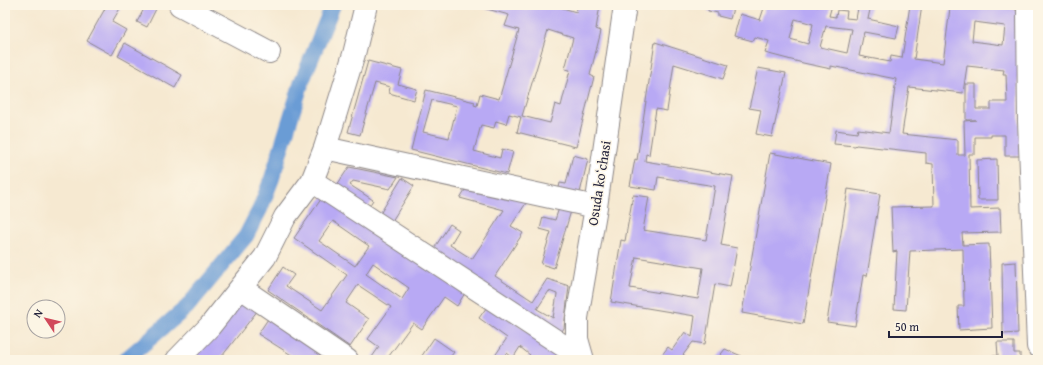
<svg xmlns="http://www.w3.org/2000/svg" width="1043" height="365" font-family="'Gentium Book Plus',serif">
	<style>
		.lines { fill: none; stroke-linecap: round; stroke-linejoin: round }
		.canal { stroke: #6b9cd5; stroke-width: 16 }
		.building { fill: #b8a9f4; fill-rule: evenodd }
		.minor-casing { stroke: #8c8686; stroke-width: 24 }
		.major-casing { stroke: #8c8686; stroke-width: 24 }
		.minor { stroke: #fff; stroke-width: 22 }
		.major { stroke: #fff; stroke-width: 22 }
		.labels { text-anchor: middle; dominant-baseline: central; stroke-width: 3; stroke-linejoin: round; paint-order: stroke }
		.street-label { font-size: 14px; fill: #22223b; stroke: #fcf5e5 }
	</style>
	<rect width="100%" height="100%" fill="#fcf5e5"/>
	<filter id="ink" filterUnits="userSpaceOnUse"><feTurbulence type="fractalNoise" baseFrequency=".025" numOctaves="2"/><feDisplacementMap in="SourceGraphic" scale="8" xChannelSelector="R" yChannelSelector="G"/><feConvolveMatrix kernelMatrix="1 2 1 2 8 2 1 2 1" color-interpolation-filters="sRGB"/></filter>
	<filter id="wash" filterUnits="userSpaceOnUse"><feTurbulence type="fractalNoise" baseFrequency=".012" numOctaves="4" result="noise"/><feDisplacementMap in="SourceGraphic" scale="16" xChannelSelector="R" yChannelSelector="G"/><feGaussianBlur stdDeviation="0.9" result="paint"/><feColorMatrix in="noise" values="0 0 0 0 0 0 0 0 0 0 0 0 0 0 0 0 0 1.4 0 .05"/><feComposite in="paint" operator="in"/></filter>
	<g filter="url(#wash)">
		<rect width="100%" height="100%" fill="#f6e9d1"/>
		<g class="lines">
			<!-- canal -->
			<path class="canal" d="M125 360 187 307 246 236 260 209 272 178 302 81 333 5"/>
		</g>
		<g id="blocks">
			<!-- building -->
			<path class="building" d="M107 5H122L112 22 126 30 112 55 87 41Z
				M146 5H158L147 27 137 22Z
				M472 5H520L526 7V5H553L576 12 578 5H600L596 29 601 31 590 75 594 77 576 147 517 132 521 117 509 114 506 124 496 121 494 128 481 125 474 151 500 158 502 149 513 152 507 174 411 150 426 90 475 102 474 105 477 106 480 94 499 99 519 30 505 26 509 15ZM548 30 573 38 565 69 570 70 561 106 555 104 550 123 522 116ZM432 100 457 106 449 138 423 132Z
				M709 5H734L730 19 718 16V13L708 11Z
				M765 5H812L818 7V5H832L829 16 836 17 837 10 847 11 846 18 856 19 858 8 854 7V5H871L868 19 899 26 896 38 864 32 859 56 890 62 891 56 902 58 910 5H922L914 59 943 63 950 8 940 5H1006L1011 6 1017 11 1020 156H1005V135H991V137H975V154H969L970 209 1000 208 1001 232 962 233 963 245 989 244 992 328 959 330 958 306H964L963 249 910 251 906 310 894 309 897 251 893 252 891 207 934 206 933 164 926 163V153L856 145 855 146 834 144 836 130 857 133 858 129 889 133 896 79 831 66V69L803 63 765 53 769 41 755 37 753 41 734 36 740 14 760 20ZM795 19 813 24 808 44 790 39ZM974 22 1005 26 1003 45 972 41ZM826 26 852 29 847 53 820 47ZM967 66 1004 70 1003 74H1006L1007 102H991V109H976V84H966V120H976L964 121 965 155H958V140L902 134 909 87 963 93Z
				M655 42 728 65 723 79 674 64 667 111 656 109 649 155 646 154 645 161 733 176 721 245 737 248 730 287 715 284 705 344 693 342 683 355 689 360H658L668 347 672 350 685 332 692 337 695 316 611 302 621 240 625 241 633 195 649 197 643 230 706 240 715 186 658 177 656 190 630 186 635 159 637 160ZM636 257 703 268 698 299 630 288Z
				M125 43 182 75 175 88 118 56Z
				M368 61 402 70 398 84 417 89 414 100 389 93 390 87 375 83 360 135 348 132Z
				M758 68 786 73 772 137 756 134 761 110 749 108Z
				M770 153 831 164 803 324 742 313Z
				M573 155 588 159 579 197 558 192 560 183 566 184Z
				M997 159 998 200H978L977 160Z
				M349 167 398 177 390 189 353 181 350 185 373 200 365 212 333 191Z
				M402 178 414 186 390 224 378 217Z
				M468 185 530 197 511 226 523 233 495 276 533 301 547 279 569 286 564 328 559 336 431 253 450 224 459 230 450 245 472 259 504 210 460 198ZM549 291 557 294 553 318 537 309Z
				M848 189 880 194 867 276 863 275 855 326 827 322Z
				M324 195 465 293 457 306 444 297 422 329 413 323 389 356 394 360H370L379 347 368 339 391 307 358 285 346 303 369 319 350 347 268 290 283 267 294 275 286 286 322 310 347 275 294 238ZM333 221 369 246 355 266 319 241ZM373 263 409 288 402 299 366 274Z
				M559 208 571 211 554 268 541 264 551 232 540 229 543 217 555 220Z
				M1016 262 1018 333 1003 334 1002 263Z
				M241 297 258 310 219 360H203L196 354Z
				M489 304 569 360H526L530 355 520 347 513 358 507 353 502 360H492L507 338 479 318Z
				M270 316 340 360H291L293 356 258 334Z
				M434 338 454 352 448 360H419Z
				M997 342H1014V353H1020V360H987V356H998Z
				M725 349 746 358 747 357 753 360H721L718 358Z"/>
		</g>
	</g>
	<g filter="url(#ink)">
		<use href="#blocks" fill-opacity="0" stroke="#8c8686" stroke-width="1"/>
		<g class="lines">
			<!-- minor casing -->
			<g class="minor-casing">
				<path id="minor" d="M180 5 269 52
					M325 148 596 207
					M312 181 582 358
					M241 288 347 360
					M177 360 210 326 265 257 285 217 312 181 325 148 354 54 366 5
					M583 360 577 339V318L596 207 625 5"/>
			</g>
			<!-- major casing -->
			<g class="major-casing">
				<path id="major" d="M1028 5 1029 121 1038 346"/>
			</g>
			<!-- minor -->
			<use href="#minor" class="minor"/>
			<!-- major -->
			<use href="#major" class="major"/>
		</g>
	</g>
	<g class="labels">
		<!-- street labels -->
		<g class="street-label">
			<text transform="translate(599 183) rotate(-81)">Osuda koʻchasi</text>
		</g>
	</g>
	<!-- margin -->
	<rect width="1043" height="365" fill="none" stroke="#fcf5e5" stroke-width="20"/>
	<!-- north arrow -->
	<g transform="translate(46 319) rotate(305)"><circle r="19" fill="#fcf5e5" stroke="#a5a1a1"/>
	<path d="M0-3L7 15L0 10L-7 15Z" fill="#d1495b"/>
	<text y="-6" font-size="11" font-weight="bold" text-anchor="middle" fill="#22223b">N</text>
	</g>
	<!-- scale -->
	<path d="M889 331v6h113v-6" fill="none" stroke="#22223b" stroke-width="2"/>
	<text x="895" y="331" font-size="12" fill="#22223b" stroke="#fcf5e5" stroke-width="3" paint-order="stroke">50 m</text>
</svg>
